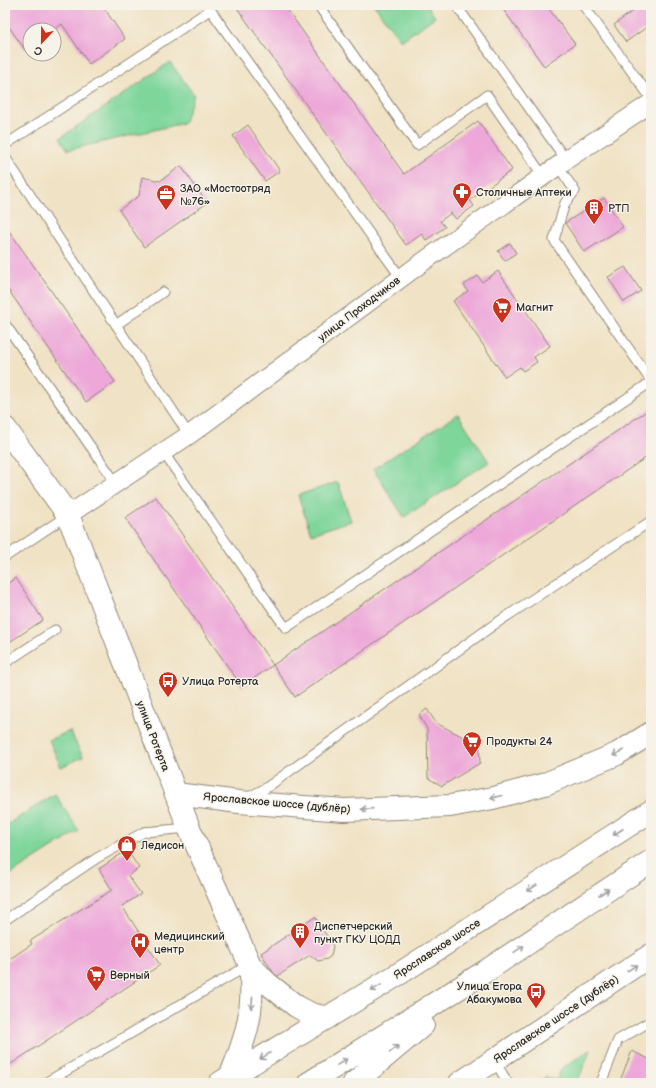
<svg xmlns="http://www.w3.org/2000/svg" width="656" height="1088" font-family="'Balsamiq Sans',sans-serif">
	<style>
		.green { fill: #7ed69b; stroke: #548063 }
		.building { fill: #eda8d9 }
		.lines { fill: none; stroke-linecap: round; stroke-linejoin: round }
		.lane-casing { stroke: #8e8678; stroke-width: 11 }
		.street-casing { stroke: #8e8678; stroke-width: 20 }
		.secondary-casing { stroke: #8e8678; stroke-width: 24 }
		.primary-casing { stroke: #8e8678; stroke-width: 24 }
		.lane { stroke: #fff; stroke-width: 9 }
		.street { stroke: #fff; stroke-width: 18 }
		.secondary { stroke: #fff; stroke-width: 22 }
		.primary { stroke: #fff; stroke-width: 22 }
		.oneway { stroke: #a0a0a0 }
		.labels { text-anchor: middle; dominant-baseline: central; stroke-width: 3; stroke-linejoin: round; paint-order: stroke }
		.poi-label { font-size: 11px; fill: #2b2b2b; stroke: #f7f3e8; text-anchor: start }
		.street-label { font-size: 11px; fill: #2b2b2b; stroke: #f7f3e8 }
	</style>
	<rect width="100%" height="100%" fill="#f7f3e8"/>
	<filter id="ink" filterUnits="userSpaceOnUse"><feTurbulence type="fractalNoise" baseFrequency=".025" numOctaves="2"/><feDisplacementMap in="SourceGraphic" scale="8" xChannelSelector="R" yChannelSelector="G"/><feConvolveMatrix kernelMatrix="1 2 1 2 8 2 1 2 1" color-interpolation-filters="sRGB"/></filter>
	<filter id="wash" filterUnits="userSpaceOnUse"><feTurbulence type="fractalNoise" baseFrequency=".012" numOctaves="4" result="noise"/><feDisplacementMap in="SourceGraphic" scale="16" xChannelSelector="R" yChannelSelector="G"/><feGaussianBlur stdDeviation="0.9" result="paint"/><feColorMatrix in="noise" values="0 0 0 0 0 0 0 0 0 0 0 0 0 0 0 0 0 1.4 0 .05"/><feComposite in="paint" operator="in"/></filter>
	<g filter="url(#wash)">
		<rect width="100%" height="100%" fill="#f0e2c4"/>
		<!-- green -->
		<path class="green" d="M374 5H427L435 17 401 41Z
			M170 62 194 95 184 123 68 150 60 138Z
			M458 414 489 462 404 517 373 469Z
			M338 482 351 521 311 534 298 495Z
			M70 731 83 757 61 767 49 740Z
			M55 794 79 831 5 878V826Z
			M591 1049 577 1083H535L546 1077 557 1080 561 1069Z"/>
		<g id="blocks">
			<!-- building -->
			<path class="building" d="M10 5H102L125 39 89 64 62 24 54 30H30V46L25 50 5 21V8Z
				M235 5H284L404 174 478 121 512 170 470 200 474 206 456 219 451 213 440 221 445 227 426 240 422 234 406 245Z
				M500 5H546L575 44 544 66Z
				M641 5H651V24L626 42 614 25Z
				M248 125 280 171 265 181 233 136Z
				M181 166 207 203 144 247 119 210 139 196 142 177 160 181Z
				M604 198 623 227 584 252 565 223Z
				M5 225 115 382 86 402 5 285Z
				M510 243 516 253 505 261 498 251Z
				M625 267 641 291 624 302 608 277Z
				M498 271 550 346 534 357 537 362 523 371 520 367 505 377 453 301 468 291 464 285 478 276 482 282Z
				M651 408V454L295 697 273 665Z
				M156 497 273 665 242 687 125 518Z
				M16 578 43 620 5 645V585Z
				M427 709 436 723 479 745 480 763 442 786 428 778 427 729 419 715Z
				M127 850 139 868 128 876 141 894 122 906 160 965 5 1068V962L32 944 30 941 112 890 99 869Z
				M315 917 333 946 331 956 327 959 318 961 310 955 276 977 261 953Z
				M632 1051 651 1060V1083H619Z"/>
		</g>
	</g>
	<g filter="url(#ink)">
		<use href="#blocks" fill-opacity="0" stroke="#8e8678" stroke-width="1"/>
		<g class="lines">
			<!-- lane casing -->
			<g class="lane-casing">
				<path id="lane" d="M207 5 401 278
					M318 5 417 145 487 95 543 176
					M456 5 566 160
					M583 5 651 98
					M5 145 210 10
					M5 157 189 435
					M558 166 575 191 565 203 554 240 651 381
					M5 324 116 483
					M116 325 163 292
					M163 452 286 628 651 382
					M5 557 68 515
					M5 663 55 630
					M247 798 266 788 492 626 651 521
					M5 920 97 858 144 832 189 828
					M494 1060 508 1083
					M45 1083 249 965
					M601 1083 618 1040 651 1021"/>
			</g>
			<!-- street casing -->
			<g class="street-casing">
				<path id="street" d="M68 515 189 435 420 264 566 160 651 103"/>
			</g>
			<!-- secondary casing -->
			<g class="secondary-casing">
				<path id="secondary" d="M5 428 68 515 189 828 250 965 267 983 296 1006 311 1014 327 1018
					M176 794 239 802 344 810 450 806 493 798 545 784 617 754 651 733
					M230 1077C247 1036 255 1009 250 965
					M460 1083 651 955"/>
			</g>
			<!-- primary casing -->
			<g class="primary-casing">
				<path id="primary" d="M220 1083 402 972 651 811
					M309 1083 486 971 651 861
					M354 1083 423 1025"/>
			</g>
			<!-- lane -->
			<use href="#lane" class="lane"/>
			<!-- street -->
			<use href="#street" class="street"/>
			<!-- secondary -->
			<use href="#secondary" class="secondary"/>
			<!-- primary -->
			<use href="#primary" class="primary"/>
		</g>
		<!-- one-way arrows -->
		<defs><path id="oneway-shaft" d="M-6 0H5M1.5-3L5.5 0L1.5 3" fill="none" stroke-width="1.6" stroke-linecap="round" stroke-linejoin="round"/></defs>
		<g class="oneway">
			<use href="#oneway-shaft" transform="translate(618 753) rotate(152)"/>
			<use href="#oneway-shaft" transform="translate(496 797) rotate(167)"/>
			<use href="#oneway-shaft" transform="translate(367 809) rotate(178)"/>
			<use href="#oneway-shaft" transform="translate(618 832) rotate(147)"/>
			<use href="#oneway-shaft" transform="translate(532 888) rotate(147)"/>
			<use href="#oneway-shaft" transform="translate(604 892) rotate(-33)"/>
			<use href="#oneway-shaft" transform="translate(519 949) rotate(-34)"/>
			<use href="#oneway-shaft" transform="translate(632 968) rotate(-34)"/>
			<use href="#oneway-shaft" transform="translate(376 988) rotate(148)"/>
			<use href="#oneway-shaft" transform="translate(252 1003) rotate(96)"/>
			<use href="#oneway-shaft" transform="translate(394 1049) rotate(-40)"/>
			<use href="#oneway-shaft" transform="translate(265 1056) rotate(149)"/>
			<use href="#oneway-shaft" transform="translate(342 1062) rotate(-32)"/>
		</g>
	</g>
	<!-- icons -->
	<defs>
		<g id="pharmacy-pin" transform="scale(1)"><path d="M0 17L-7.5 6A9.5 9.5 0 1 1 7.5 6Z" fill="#c8321e" stroke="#f7f3e8"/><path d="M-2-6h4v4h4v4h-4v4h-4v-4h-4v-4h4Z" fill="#fff"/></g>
		<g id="office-pin" transform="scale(1)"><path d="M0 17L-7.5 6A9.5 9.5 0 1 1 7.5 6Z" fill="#c8321e" stroke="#f7f3e8"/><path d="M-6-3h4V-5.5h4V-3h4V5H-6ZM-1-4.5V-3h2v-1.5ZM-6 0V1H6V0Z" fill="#fff"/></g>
		<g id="building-pin" transform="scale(1)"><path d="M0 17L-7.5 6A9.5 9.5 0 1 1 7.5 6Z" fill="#c8321e" stroke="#f7f3e8"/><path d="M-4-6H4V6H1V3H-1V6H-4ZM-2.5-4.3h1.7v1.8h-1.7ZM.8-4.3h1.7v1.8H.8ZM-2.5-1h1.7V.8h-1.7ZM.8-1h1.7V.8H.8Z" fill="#fff"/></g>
		<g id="supermarket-pin" transform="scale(1)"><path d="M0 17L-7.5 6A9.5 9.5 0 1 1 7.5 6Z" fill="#c8321e" stroke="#f7f3e8"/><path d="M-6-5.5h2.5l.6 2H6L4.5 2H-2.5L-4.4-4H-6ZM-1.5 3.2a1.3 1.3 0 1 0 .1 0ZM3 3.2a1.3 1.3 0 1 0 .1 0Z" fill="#fff"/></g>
		<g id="bus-pin" transform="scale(1)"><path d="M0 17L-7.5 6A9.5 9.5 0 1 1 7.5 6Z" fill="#c8321e" stroke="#f7f3e8"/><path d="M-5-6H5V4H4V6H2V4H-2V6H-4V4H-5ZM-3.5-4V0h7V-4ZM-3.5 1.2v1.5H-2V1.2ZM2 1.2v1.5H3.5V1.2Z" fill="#fff"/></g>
		<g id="shop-pin" transform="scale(1)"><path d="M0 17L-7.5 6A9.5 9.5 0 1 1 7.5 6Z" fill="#c8321e" stroke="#f7f3e8"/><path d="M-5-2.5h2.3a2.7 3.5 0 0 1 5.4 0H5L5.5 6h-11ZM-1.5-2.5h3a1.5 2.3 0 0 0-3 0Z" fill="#fff"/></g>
		<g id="hospital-pin" transform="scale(1)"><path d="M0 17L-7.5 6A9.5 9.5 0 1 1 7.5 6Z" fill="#c8321e" stroke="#f7f3e8"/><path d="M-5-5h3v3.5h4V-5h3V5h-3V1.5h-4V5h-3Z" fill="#fff"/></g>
	</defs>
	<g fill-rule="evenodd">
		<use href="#pharmacy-pin" x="462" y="192"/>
		<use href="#office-pin" x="166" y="194"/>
		<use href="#building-pin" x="594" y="208"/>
		<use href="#supermarket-pin" x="502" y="307"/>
		<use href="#bus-pin" x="168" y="681"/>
		<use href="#supermarket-pin" x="472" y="741"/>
		<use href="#shop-pin" x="127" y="845"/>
		<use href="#building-pin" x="300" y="932"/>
		<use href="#hospital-pin" x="140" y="942"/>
		<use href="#supermarket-pin" x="96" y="975"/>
		<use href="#bus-pin" x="536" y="992"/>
	</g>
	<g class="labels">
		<!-- poi labels -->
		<g class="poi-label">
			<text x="180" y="188">ЗАО «Мостоотряд<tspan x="180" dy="13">№76»</tspan></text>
			<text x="476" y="192">Столичные Аптеки</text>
			<text x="608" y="208">РТП</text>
			<text x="516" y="307">Магнит</text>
			<text x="182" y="681">Улица Ротерта</text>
			<text x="486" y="741">Продукты 24</text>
			<text x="141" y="845">Ледисон</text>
			<text x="314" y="926">Диспетчерский<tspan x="314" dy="13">пункт ГКУ ЦОДД</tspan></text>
			<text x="154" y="936">Медицинский<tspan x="154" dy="13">центр</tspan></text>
			<text x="110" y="975">Верный</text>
			<text x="522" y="986" text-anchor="end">Улица Егора<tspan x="522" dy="13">Абакумова</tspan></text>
		</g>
		<!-- street labels -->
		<g class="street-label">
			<text transform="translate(359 309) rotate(-37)">улица Проходчиков</text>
			<text transform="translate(153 736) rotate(69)">улица Ротерта</text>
			<text transform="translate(277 803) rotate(5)">Ярославское шоссе (дублёр)</text>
			<text transform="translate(437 949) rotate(-33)">Ярославское шоссе</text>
			<text transform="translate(556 1019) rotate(-34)">Ярославское шоссе (дублёр)</text>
		</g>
	</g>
	<!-- margin -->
	<rect width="656" height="1088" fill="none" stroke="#f7f3e8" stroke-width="20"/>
	<!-- north arrow -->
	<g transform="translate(42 42) rotate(202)"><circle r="19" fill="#f7f3e8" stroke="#a5a39c"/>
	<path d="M0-3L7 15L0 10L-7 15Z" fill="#c8321e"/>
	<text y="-6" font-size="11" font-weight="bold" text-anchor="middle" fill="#2b2b2b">С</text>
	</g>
</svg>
